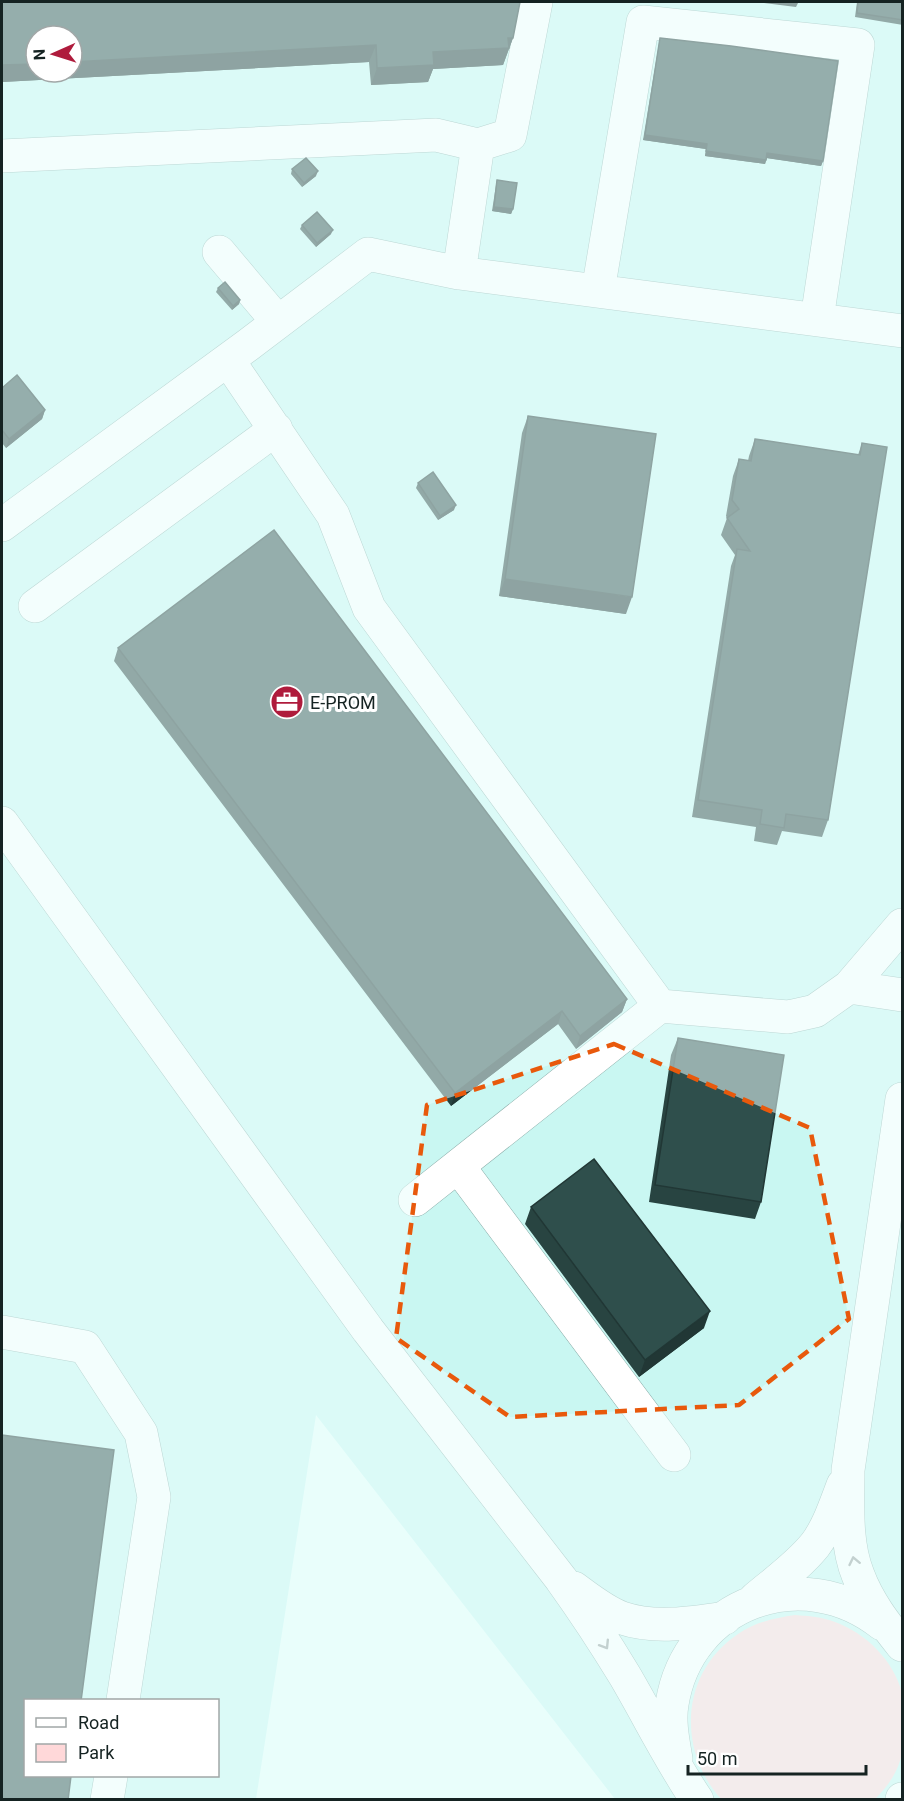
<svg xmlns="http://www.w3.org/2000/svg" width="904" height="1801" font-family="Roboto,sans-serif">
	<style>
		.built { fill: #c9f7f2; fill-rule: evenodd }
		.green { fill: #ffd8d9 }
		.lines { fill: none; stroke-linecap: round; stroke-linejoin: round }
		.minor-casing { stroke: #87aaa6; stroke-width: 34 }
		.minor { stroke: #fff; stroke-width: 33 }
		.wall { fill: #284441 }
		.shaded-wall { fill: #213735 }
		.building { fill: #2f4f4c; stroke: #213735; stroke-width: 1.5 }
		.oneway { stroke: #969c9c }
		.marked { fill: none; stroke: #e8590c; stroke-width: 4.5; stroke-dasharray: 12 8; stroke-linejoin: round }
		.labels { text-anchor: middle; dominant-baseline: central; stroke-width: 6; stroke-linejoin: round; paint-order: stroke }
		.poi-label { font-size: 18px; fill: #152322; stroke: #fff; text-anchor: start }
	</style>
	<rect width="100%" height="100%" fill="#e9fefb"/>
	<!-- built -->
	<path class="built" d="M2 2H902V1799H615L316 1415 256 1799 2 1800ZM36 36H72V72H36ZM26 1700H218V1776H26Z"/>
	<!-- green -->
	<path class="green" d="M795 1615C809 1616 822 1617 835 1622 866 1633 894 1661 902 1693 904 1704 902 1718 902 1729 902 1737 903 1745 902 1752 900 1769 887 1788 875 1799H721C677 1750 680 1673 738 1634 755 1622 775 1618 795 1615Z"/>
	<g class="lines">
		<!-- minor casing -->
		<g class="minor-casing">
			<path id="minor" d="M2 156 436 135 478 145 510 135 536 2
				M219 252 278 322
				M459 273 478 145
				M598 291 643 22 858 45 817 319
				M228 360 333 515 369 608 660 1006
				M2 525 248 345 368 254 459 273 902 331
				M35 606 276 429
				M2 823 368 1330 561 1579C584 1611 605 1643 625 1676 649 1717 670 1760 697 1800
				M849 987 902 925
				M902 1099 848 1470C848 1504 845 1543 858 1575 868 1602 885 1624 902 1645
				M458 1166 674 1455
				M415 1200 660 1006 788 1017 815 1011 849 987 902 995
				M2 1332 85 1347 141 1433 154 1497 123 1700
				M574 1588C589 1599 605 1612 622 1618 654 1629 692 1623 725 1618
				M755 1599C775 1582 798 1566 815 1545 828 1528 835 1506 843 1485
				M676 1759C673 1741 669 1722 672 1704 688 1602 803 1561 882 1624
				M107 1800 111 1776
				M902 1800V1799"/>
		</g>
		<!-- minor -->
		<use href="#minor" class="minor"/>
	</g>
	<!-- wall -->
	<path class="wall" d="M2 2 513 38 503 65 433 69 428 82 371 85 369 62 2 82Z
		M857 2H903V25L855 17Z
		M660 38 823 161 821 166 767 158 765 164 705 156 706 149 643 140 659 43Z
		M292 169 316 176 302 187 291 174Z
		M497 180 513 209 511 214 492 211 496 185Z
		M302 225 331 234 316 247 300 229Z
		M218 288 240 300 239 304 232 310 216 292Z
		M2 388 45 410 42 419 6 448 2 443Z
		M528 416 626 614 499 596 522 433Z
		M755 439 858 455 862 443 828 820 822 837 782 831 777 845 754 841 756 827 692 817 731 566 735 555 721 535 727 518 726 516 733 476 739 459 748 461 749 456Z
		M418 483 454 510 438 520 416 488Z
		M118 648 627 999 622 1012 576 1049 558 1024 451 1106 114 661Z
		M678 1038 761 1202 755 1219 649 1202 671 1055Z
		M531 1207 704 1328 639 1377 525 1224Z"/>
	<!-- shaded-wall -->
	<path class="shaded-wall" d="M755 2H789L798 3 796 7Z
		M508 38H513L503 65 433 69 428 82 371 85 377 68 433 52Z
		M376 45 369 62 2 82V65L36 64V72H72V62Z
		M645 135 707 144 706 149 643 140Z
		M706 151 766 160 765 164 705 156Z
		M767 153 823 161 821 166 766 158Z
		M318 171 316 176 302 187 304 183Z
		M494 207 513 209 511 214 492 211Z
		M333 230 331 234 316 247 317 243Z
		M240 300 239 304 232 310 233 306Z
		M45 410 42 419 6 448 9 439Z
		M456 505 454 510 438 520 440 516Z
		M505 579 632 597 626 614 499 596Z
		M627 999 622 1012 576 1049 580 1036Z
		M562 1011 558 1024 451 1106 455 1093Z
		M710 1311 704 1328 639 1377 645 1360Z"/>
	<!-- building -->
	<path class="building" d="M2 2H520L513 38H508L509 48 433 52 434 65 377 68 376 45 72 62V36H36V64L2 65Z
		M858 2H903V20L857 13Z
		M660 38 731 46 838 61 823 161 767 153 766 160 706 151 707 144 645 135Z
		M306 158 318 171 304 183 292 169Z
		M497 180 517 183 513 209 494 207Z
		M317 212 333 230 317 243 302 225Z
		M225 282 240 300 233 306 218 288Z
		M17 375 45 410 9 439 2 430V388Z
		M528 416 656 434 632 597 505 579Z
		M755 439 860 455 862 443 887 447 828 820 786 814 784 828 760 824 762 810 698 800 737 549 750 551 727 518 739 509 732 500 739 459 751 461Z
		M433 472 456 505 440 516 418 483Z
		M274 530 627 999 580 1036 562 1011 455 1093 118 648Z
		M678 1038 784 1055 761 1202 655 1185Z
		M594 1159 710 1311 645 1360 531 1207Z
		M2 1435 114 1450 81 1701H26V1776H71L68 1800H2Z"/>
	<!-- one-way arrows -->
	<defs><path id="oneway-chevron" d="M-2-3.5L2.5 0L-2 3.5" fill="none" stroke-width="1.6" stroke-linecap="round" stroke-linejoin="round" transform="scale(1.5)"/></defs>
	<g class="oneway">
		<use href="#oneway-chevron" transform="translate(854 1561) rotate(-102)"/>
		<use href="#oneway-chevron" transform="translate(605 1645) rotate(58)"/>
	</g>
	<!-- marked area -->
	<path d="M0 0H904V1801H0ZM614 1044 810 1128 849 1319 739 1405 510 1417 396 1338 427 1105Z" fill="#e9fefb" fill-opacity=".55" fill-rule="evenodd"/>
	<path class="marked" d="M614 1044 810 1128 849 1319 739 1405 510 1417 396 1338 427 1105Z"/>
	<!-- icons -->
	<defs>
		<g id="office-disc" transform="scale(1.725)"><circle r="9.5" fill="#af1b3c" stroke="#fff"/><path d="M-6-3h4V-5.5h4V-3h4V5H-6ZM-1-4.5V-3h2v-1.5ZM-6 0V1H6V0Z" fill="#fff"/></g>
	</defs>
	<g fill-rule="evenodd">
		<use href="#office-disc" x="287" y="702"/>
	</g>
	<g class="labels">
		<!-- poi labels -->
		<g class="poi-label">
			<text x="310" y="702">E-PROM</text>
		</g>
	</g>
	<!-- border -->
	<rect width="904" height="1801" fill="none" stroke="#152322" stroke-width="6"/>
	<!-- legend -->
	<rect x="24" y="1699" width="195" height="78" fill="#ffffff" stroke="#a1a7a7" stroke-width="1.5"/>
	<rect x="36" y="1718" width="30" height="9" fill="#ffffff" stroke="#a1a7a7" stroke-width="1.5"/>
	<text x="78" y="1729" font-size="18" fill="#152322">Road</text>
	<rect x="36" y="1744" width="30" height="18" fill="#ffd8d9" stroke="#a1a7a7" stroke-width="1.5"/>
	<text x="78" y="1759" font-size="18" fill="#152322">Park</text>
	<!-- north arrow -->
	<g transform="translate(54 54) rotate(267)"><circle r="28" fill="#ffffff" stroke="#a1a7a7" stroke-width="1.5"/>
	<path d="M0-4.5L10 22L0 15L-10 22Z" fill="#af1b3c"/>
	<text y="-9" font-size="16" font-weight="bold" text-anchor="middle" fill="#152322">N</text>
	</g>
	<!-- scale -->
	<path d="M688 1765v9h178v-9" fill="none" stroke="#152322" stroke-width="3"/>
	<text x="697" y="1765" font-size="18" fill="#152322" stroke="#ffffff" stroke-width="4.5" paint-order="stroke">50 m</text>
</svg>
